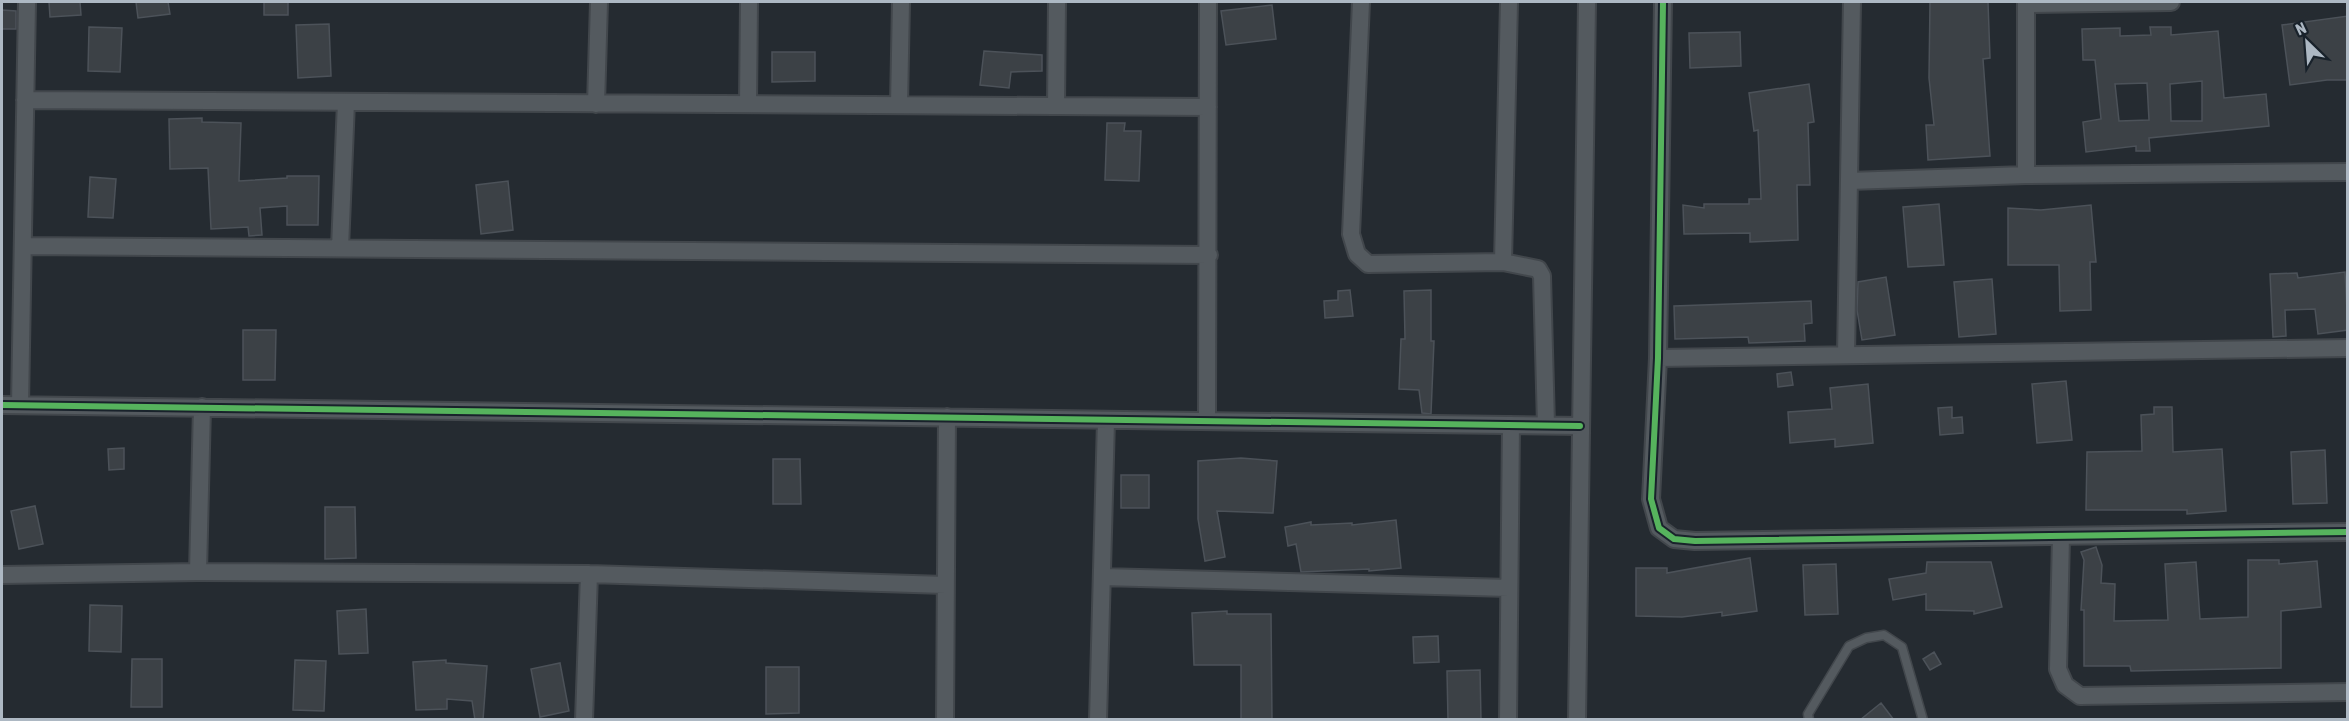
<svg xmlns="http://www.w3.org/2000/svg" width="2349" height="721" font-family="'Asap Condensed',sans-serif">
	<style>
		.building { fill: #3c4146; stroke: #4c5259; stroke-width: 1.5; fill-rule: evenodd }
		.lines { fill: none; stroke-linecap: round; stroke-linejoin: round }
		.service-casing { stroke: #42474c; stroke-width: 11 }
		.minor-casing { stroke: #42474c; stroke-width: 20 }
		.service { stroke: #545a5f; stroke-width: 8 }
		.minor { stroke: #545a5f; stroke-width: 16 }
		.cycleway-casing { stroke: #19222b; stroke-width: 10 }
		.cycleway { stroke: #56b35d; stroke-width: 6 }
	</style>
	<rect width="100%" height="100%" fill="#252b31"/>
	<!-- building -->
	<path class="building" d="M49 2H80L81 15 50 17Z
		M136 2H168L170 14 138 18Z
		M264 2H288V15H264Z
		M1930 2H1988L1990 58 1983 59 1990 156 1928 160 1926 125H1934L1929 78Z
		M1272 5 1276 39 1226 45 1221 11Z
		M2 10 16 11V29H2Z
		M2348 16V80H2327L2290 85 2282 25Z
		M329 24 331 76 298 78 296 25Z
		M89 27 122 28 120 72 88 71Z
		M2150 27H2171V35L2218 31 2224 98 2266 94 2269 126 2149 138 2150 151H2136V146L2086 152 2083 122 2101 119 2095 60H2083L2082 29 2120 28V36L2151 35ZM2202 81V121H2171L2170 84ZM2147 83 2149 120 2119 121 2115 84Z
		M1740 32 1741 66 1690 68 1689 33Z
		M984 51 1042 55V71L1011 72 1009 88 980 85Z
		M772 52H815V81L772 82Z
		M1809 84 1814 122 1808 123 1810 185H1797L1798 240 1750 242V233L1684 234 1683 205 1704 208V204H1749V199H1761L1758 130 1754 131 1749 93Z
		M202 118V122L241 123 239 181 287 178V176H319L318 225H287V206L260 208 262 235 249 236 248 227 211 229 208 168 170 169 169 119Z
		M1107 123H1125L1124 131H1141L1139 181 1105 180Z
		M90 177 116 179 113 218 88 217Z
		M508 181 513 230 481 234 476 185Z
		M1939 204 1944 265 1908 267 1903 207Z
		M2091 205 2096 262H2090L2091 310 2060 311 2059 265H2008V208L2041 210Z
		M2345 272 2348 330 2318 334 2315 309 2285 310 2286 336 2273 337 2270 274 2297 273 2298 278Z
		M1886 277 1895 335 1862 340 1857 310 1858 282Z
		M1992 279 1996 334 1959 337 1954 282Z
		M1350 290 1353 316 1325 318 1324 301 1338 300V291Z
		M1431 290V341H1434L1431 414 1422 413 1419 390 1399 389 1401 339H1405L1404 291Z
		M1811 301 1812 323 1804 324 1805 341 1749 343 1748 337 1675 339 1674 306Z
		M243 330H276L275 380H243Z
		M1791 372 1793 385 1778 387 1777 374Z
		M2066 381 2072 440 2037 443 2032 384Z
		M1868 384 1873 443 1835 447V439L1790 443 1788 412 1832 409 1830 388Z
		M1952 407V418L1962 417 1963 433 1940 435 1938 408Z
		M2154 407H2172L2173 452 2222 449 2226 511 2187 514V510H2086L2087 452 2142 451 2141 415 2154 414Z
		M124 448V469L109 470 108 449Z
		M2325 450 2327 503 2293 504 2291 452Z
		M1241 458 1277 461 1273 513 1217 511 1225 557 1205 561 1198 519V461Z
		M773 459H800L801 504H773Z
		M1121 475H1149V508H1121Z
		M35 506 43 544 19 549 11 511Z
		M325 507H355L356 558 325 559Z
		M1396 520 1401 568 1369 571V569L1301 572 1296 544 1288 546 1285 527 1311 522V525L1352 523V525Z
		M2096 547 2102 565 2101 583 2115 584 2114 621 2168 620 2165 564 2196 562 2200 619 2248 617V560H2279V564L2317 561 2321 607 2281 611V668L2131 671 2130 666H2084V610H2081L2084 560 2081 552Z
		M1750 558 1757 611 1722 616V612L1682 617 1636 616V568H1667V573Z
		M1927 562H1991L2002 607 1974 614V611L1926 610V594L1893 600 1889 579 1926 573Z
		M1836 564 1838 614 1805 615 1803 565Z
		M90 605 122 606 121 652 89 651Z
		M366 609 368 653 339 654 337 611Z
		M1227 611V614H1271L1272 720H1241V665H1194L1192 613Z
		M1438 636 1439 662 1414 663 1413 637Z
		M1934 652 1941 664 1930 670 1923 659Z
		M132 659H162V707H131Z
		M295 660 326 661 324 711 293 710Z
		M446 660V663L487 666 483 720H475L472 701 447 699V709L416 710 413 662Z
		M560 663 569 711 540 717 531 669Z
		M766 667H799V713L766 714Z
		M1480 670 1481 720H1448L1447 671Z
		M1881 703 1894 720H1860Z"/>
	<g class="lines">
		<!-- service casing -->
		<g class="service-casing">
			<path id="service" d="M1809 720 1808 714 1849 646 1866 638 1884 635 1902 647 1923 720"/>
		</g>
		<!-- minor casing -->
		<g class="minor-casing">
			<path id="minor" d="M1361 2 1351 234 1357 254 1368 264 1503 262 1538 269 1542 276 1546 425
				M1663 2 1658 358 1651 499 1659 528 1674 539 1695 541 2348 532
				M2026 4 2171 2
				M25 100 1208 107
				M748 103 749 2
				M596 104 599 2
				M899 105 901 2
				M1056 106 1057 2
				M2026 175V2
				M1849 181 2026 175 2348 172
				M23 246 1209 255
				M340 248 346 102
				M1503 262 1509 2
				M1846 355 1852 2
				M1658 358 2348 348
				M2 405 1580 426
				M20 405 27 2
				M1207 421 1208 2
				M2061 537 2058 669 2065 685 2080 696 2348 692
				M198 572 202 407
				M2 575 198 572 589 574 945 585
				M1102 577 1509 588
				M584 720 589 574
				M945 720 947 417
				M1098 720 1106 420
				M1508 720 1511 425
				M1577 720 1587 2"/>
		</g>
		<!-- service -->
		<use href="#service" class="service"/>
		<!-- minor -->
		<use href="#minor" class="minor"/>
		<!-- cycleway casing -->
		<g class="cycleway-casing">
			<path id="cycleway" d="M1663 2 1658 358 1651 499 1659 528 1674 539 1695 541 2348 532
				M2 405 1580 426"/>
		</g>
		<!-- cycleway -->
		<use href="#cycleway" class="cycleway"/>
	</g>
	<!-- border -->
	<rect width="2349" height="721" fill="none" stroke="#adb8c3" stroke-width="6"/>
	<!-- north arrow -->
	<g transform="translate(2307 42) rotate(335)" stroke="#19222b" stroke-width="4.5" paint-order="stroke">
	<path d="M0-4.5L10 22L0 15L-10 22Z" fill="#adb8c3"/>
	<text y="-9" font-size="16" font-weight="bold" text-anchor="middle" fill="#adb8c3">N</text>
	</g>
</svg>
